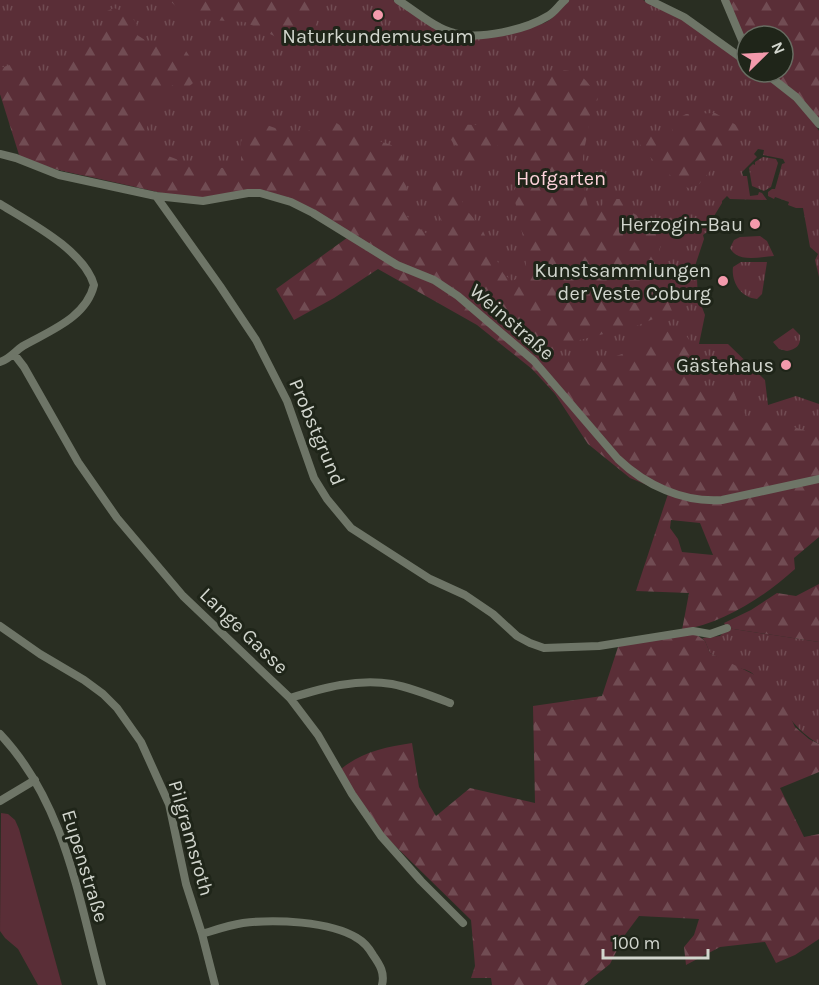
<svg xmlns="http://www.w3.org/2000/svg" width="819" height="985" font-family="Karla,sans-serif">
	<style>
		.grass { fill: url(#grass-tufts) }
		.forest { fill: url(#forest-firs); fill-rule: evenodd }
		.garden { fill: #5a2e37 }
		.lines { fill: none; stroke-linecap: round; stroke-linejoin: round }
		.minor { stroke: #6e7567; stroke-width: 8 }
		.poi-dot { fill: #f39aac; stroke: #1f2519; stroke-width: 2 }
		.labels { text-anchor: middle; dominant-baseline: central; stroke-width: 6; stroke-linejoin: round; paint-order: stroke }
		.poi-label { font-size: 20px; fill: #d2d6ce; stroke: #1f2519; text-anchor: end }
		.park-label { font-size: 20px; fill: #fdd2da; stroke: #1f2519 }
		.street-label { font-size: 20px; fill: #d2d6ce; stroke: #1f2519 }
	</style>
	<defs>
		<pattern id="grass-tufts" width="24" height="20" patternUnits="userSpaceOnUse" patternTransform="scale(1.5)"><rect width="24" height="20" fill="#5a2e37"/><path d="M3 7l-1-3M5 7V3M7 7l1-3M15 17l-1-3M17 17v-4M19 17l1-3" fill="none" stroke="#714c53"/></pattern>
		<pattern id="forest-firs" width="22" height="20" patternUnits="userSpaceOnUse" patternTransform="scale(1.5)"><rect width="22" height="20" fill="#5a2e37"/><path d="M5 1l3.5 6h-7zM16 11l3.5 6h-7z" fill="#714c53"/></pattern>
	</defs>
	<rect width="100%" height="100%" fill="#292e22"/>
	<!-- grass -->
	<path class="grass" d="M0 0H393C413 13 434 31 457 38 472 43 535 29 548 21 556 16 562 7 567 0H643L680 18 747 65V72C750 72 754 71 757 72 773 76 811 116 819 131V277L815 260 818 254 810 247 803 208H796L788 205 789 202 775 197 774 199 768 196V192L772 189H775L782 164 785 163 783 159 763 155 764 150 758 149 754 154 757 157 742 172 743 176H747L750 196 758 195 759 192 762 193 767 200 730 199 727 196 722 201V203L711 221 707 232 703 235 704 239 692 275 697 278 698 302H700L705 315 699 344H728L765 380 768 405 796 396 819 404V478L728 497 460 294 275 194 81 175 55 169 0 94Z
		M763 157 776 159 778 163 771 187 764 191 752 186 749 168 753 164 755 165V162Z
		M760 236 767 241 774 256C759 257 738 263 730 248L734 240 740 237Z
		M741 262H767L762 294 757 299C741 298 731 282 733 267Z
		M793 328 800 335C801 345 797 349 787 351L779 349 773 342Z
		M727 628 819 642V744C790 728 776 695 752 673 747 669 740 669 734 666 726 663 718 657 710 653L705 641 702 638 720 636Z"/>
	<!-- forest -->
	<path class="forest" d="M169 0H314L318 7 315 38 299 48 245 22 211 20 180 10Z
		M728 0H819V119C805 99 787 86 768 72H783V36H747V50Z
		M114 8 130 14 137 25 131 31 151 44 160 41 182 45 202 75 184 91 178 89 172 85 170 87 169 92C152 102 141 130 150 149L176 159 190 167 221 168 235 167 241 162V142L250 117C267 126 292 137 311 130 319 127 326 124 335 122 349 132 365 136 382 142 386 143 392 145 395 147 411 159 408 193 403 209 410 225 431 239 448 242 446 225 419 184 442 173L445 180 452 178 458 186 464 207 481 227 503 273 512 281 527 274 523 237 513 192 529 164 523 154 501 143 493 149 485 161 467 171 458 168 454 160 459 149C451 141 446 135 450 124L476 125 515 107 530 97 553 70C580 69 582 76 598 95L597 104 590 109C591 126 585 141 583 157 581 175 584 193 589 210L599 212 605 199H620L633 213 656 227 678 213C650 260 653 262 672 311L639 325 560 345 548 354 591 365 636 349 649 335 665 330 677 337 685 334 692 344 698 346 709 368 698 376 709 397 732 387 741 410 754 422 778 423 819 434V537L794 558 795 569C764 597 724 623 682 630L689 593 636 591 668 494 630 478 588 444 555 394 532 369 477 325 378 269 334 298 294 320 276 289 351 235 275 194 203 198 171 195 55 169 20 158 0 94V68L13 64 27 77 36 78 46 75 97 41 107 11ZM671 520 700 523 713 555 682 552 678 539 670 528Z
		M715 113 745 130 699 184 688 188C667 174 648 159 636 138L650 134 663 138 673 136 671 122 686 114Z
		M819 584V642L727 628 724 623 751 610 777 593 796 596Z
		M693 632 705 641 710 653 757 676 783 702 795 727 809 739 819 744V772L780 788 804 837 819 834V939L795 955 776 963 765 942 720 947 686 965 684 947 694 935 699 919 639 916 624 936 610 964 584 985H492L491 978H471L475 966 471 920 382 833 353 792 341 769C362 752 385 747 412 743L419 787 436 816 470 788 535 803 533 706 602 696 619 644Z"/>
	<!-- garden -->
	<path class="garden" d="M1 813 8 814 15 820 19 829 62 985H38L18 949 5 938 0 931Z"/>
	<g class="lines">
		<!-- minor -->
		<path class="minor" d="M398 0C414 10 436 29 454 33 480 40 525 30 548 16 555 12 559 5 565 0
			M649 0 684 17 747 62
			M725 0 747 52
			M764 72 796 97 819 124
			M0 154 16 158 59 175 156 196 203 201 248 193H260L291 202 313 213 397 265 434 280 458 296 534 361 618 459C645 485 684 503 722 500L819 479
			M156 196 220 286 256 340 287 401 314 478 327 499 351 528 430 579 465 595 493 614 517 636 530 643 544 648 599 646 693 631 710 634 727 628
			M0 204C29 222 84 250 94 285 86 318 49 331 23 346 15 351 10 359 0 362
			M14 354 24 367 78 462 117 518 183 596 290 698 318 735 352 794 381 836 421 881 463 923
			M0 626 40 654 84 680 103 694 117 708 141 742 169 804 186 884 202 934 215 985
			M290 698C323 688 357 678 392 684 412 688 432 696 450 703
			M0 734C65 803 78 897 102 985
			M0 801 35 780
			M202 934C215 930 229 925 243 923 274 919 330 921 357 938 364 942 369 948 373 955 380 965 385 973 382 985"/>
	</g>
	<!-- markers -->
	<g class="poi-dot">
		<circle cx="378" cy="15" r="6"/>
		<circle cx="755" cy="224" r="6"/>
		<circle cx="723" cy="281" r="6"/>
		<circle cx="786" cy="365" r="6"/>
	</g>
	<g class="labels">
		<!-- poi labels -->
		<g class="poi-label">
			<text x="378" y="36" text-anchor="middle">Naturkundemuseum</text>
			<text x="743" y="224">Herzogin-Bau</text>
			<text x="711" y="270">Kunstsammlungen<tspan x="711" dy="23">der Veste Coburg</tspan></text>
			<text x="774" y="365">Gästehaus</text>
		</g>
		<!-- park labels -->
		<g class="park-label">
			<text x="561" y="178">Hofgarten</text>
		</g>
		<!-- street labels -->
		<g class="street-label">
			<text transform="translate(512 322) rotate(41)">Weinstraße</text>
			<text transform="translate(317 432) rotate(67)">Probstgrund</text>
			<text transform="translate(244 631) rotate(44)">Lange Gasse</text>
			<text transform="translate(191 838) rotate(74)">Pilgramsroth</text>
			<text transform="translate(85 866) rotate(73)">Eupenstraße</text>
		</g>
	</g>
	<!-- north arrow -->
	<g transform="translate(765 54) rotate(66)"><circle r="28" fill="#1f2519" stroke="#676c61" stroke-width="1.5"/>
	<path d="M0-4.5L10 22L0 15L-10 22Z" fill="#f39aac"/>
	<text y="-9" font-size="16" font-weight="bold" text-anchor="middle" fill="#d2d6ce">N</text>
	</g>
	<!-- scale -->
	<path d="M603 949v9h105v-9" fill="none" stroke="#d2d6ce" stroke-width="3"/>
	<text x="612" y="949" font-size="18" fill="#d2d6ce" stroke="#1f2519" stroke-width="4.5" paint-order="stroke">100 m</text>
</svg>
